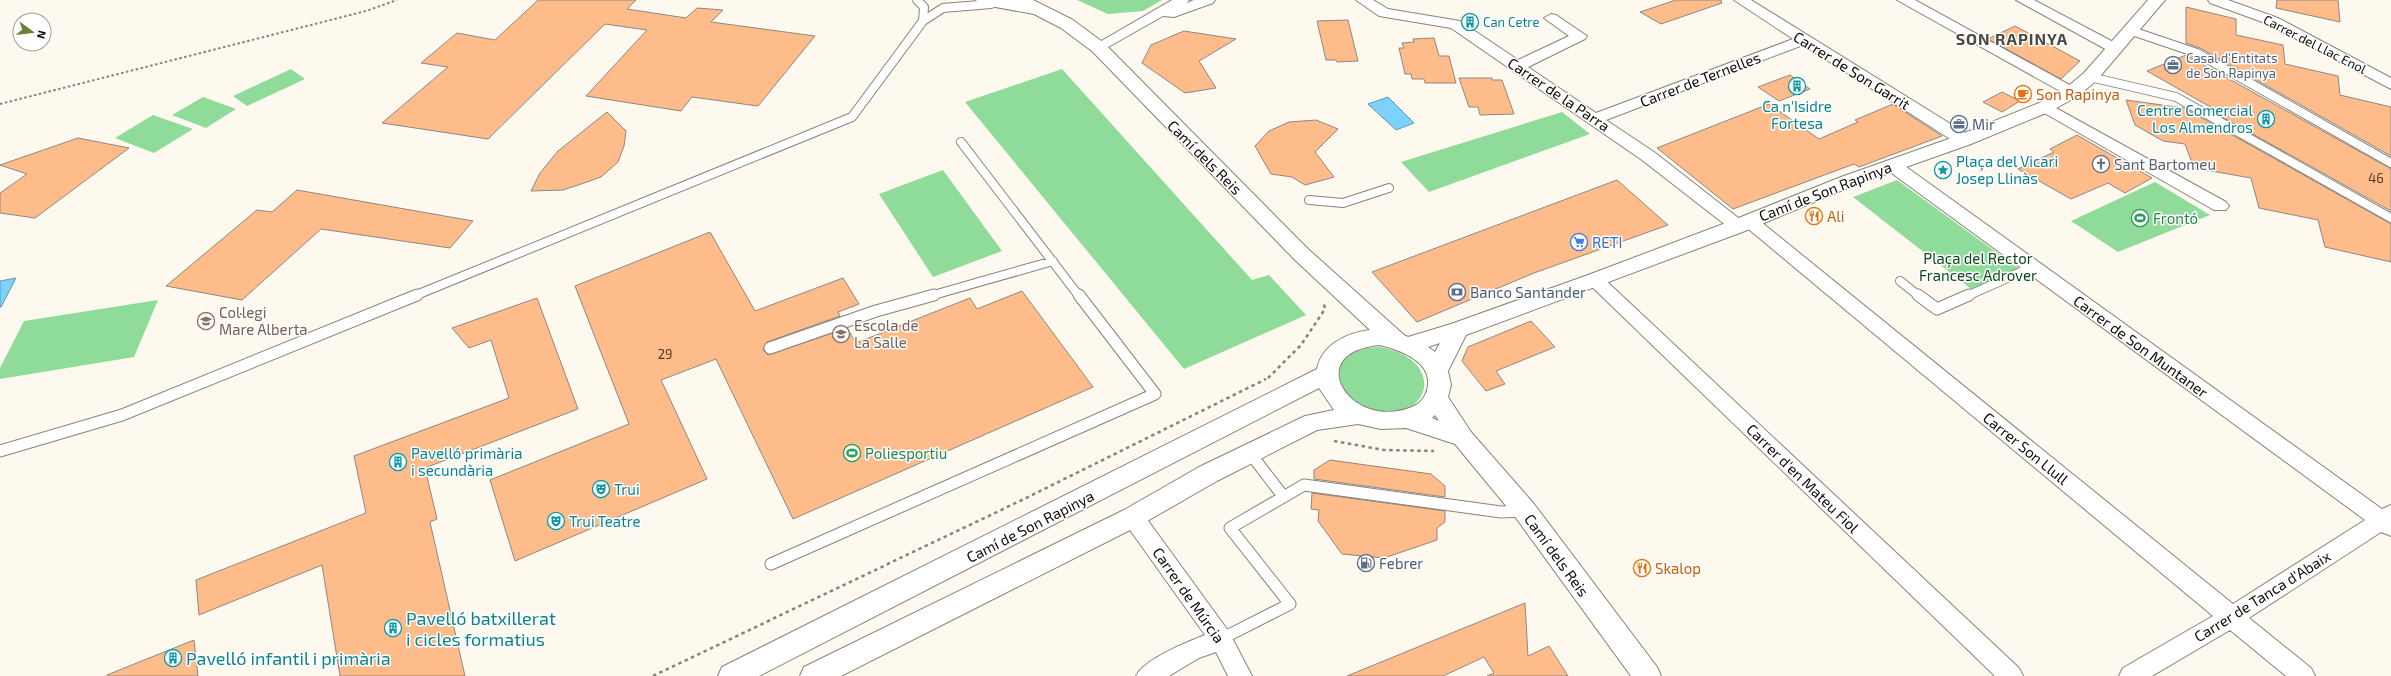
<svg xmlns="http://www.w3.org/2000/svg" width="2391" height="676" font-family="'Exo 2',sans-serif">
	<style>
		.green { fill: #8fdb99 }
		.water { fill: #7dd2fa; stroke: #5c97b2 }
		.building { fill: #febc8a; stroke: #908781 }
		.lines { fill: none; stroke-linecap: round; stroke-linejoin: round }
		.lane-far1-casing { stroke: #87847b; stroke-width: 10 }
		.lane-casing { stroke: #87847b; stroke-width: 13 }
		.street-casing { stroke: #87847b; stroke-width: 2 }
		.secondary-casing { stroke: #87847b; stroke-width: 2 }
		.path-far1 { stroke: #86837d; stroke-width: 2; stroke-dasharray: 2.5 2.5; stroke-linecap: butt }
		.path { stroke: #86837d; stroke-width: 2.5; stroke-dasharray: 3.5 3.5; stroke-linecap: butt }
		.lane-far1 { stroke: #fff; stroke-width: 8 }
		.lane { stroke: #fff; stroke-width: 11 }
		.street { fill: #fff; fill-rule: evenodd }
		.secondary { fill: #fff; fill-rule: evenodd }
		.labels { text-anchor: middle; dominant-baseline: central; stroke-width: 3; stroke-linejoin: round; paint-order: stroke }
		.far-culture-label { font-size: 13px; fill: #0d838f; stroke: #fff; text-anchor: start }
		.far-street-label { font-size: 13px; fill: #0f0d0a; stroke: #fff }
		.far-service-label { font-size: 13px; fill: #4e5e75; stroke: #fff; text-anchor: start }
		.number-label { font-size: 13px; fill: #4b392a }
		.street-label { font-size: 15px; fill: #0f0d0a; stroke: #fff }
		.food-label { font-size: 15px; fill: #c56008; stroke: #fff; text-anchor: start }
		.culture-label { font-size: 15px; fill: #0d838f; stroke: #fff; text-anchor: start }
		.service-label { font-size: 15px; fill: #4e5e75; stroke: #fff; text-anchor: start }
		.worship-label { font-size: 15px; fill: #5b616d; stroke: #fff; text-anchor: start }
		.leisure-label { font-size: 15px; fill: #27864d; stroke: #fff; text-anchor: start }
		.shop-label { font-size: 15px; fill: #366cbe; stroke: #fff; text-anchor: start }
		.park-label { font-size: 15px; fill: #0e481c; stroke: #fff }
		.education-label { font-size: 15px; fill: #785e54; stroke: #fff; text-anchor: start }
		.far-district-label { font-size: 16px; font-weight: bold; letter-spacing: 1px; fill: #4c4941; stroke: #fff }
		.near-culture-label { font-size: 18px; fill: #0d838f; stroke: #fff; text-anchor: start }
	</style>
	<rect width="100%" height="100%" fill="#fdf9ef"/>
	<!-- green -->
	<path class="green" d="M1077 0H1162L1143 11 1108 14Z
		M291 69 305 79 247 106 233 96Z
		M1062 69 1252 280 1269 275 1306 315 1184 369 965 102Z
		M203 97 236 109 206 128 172 115Z
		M1562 112 1590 134 1429 192 1401 162Z
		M153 115 193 129 154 153 115 138Z
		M943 170 1002 251 933 277 879 194Z
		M1897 180 2022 271 1975 292 1853 197Z
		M2155 182 2210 215 2118 252 2071 221Z
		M158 300 134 357 0 379V368L24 321Z
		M1379 347C1446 358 1433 421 1377 411 1372 410 1364 410 1359 407 1352 403 1346 396 1340 391 1339 385 1336 375 1337 369 1342 351 1364 348 1379 347Z"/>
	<!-- water -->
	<path class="water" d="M1388 97 1414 123 1396 130 1368 104Z
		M16 278 1 307H0V281Z"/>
	<!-- building -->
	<path class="building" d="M538 0H636L627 9 686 18 697 8 723 10 711 22 815 36 758 106 692 97 681 111 586 96 647 30 605 24 488 139 382 123 448 67 421 63 457 33 495 40Z
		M1676 0H1721L1722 3 1661 24 1640 12Z
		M2277 0H2338L2340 22 2276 8Z
		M2186 7 2236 19V35L2283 45 2285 64 2338 76 2340 95 2391 107V156L2200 48 2186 43Z
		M1348 20 1358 61 1337 62 1336 60H1326L1317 21Z
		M2015 26 2056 48 2080 61 2061 79 1988 39Z
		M1184 31 1236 39 1199 61 1216 88 1185 93 1142 63 1151 45Z
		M1434 38 1439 56H1449L1456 83H1425L1424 79H1412L1411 74H1405L1399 48H1404L1402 43 1414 42 1413 39Z
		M2186 55 2391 169V211L2215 113H2221L2147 71Z
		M1790 75 1810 89 1779 101 1758 87Z
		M1459 78H1492V80H1502L1514 114 1480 115 1478 107H1469Z
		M2002 92 2020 101 2002 112 1983 102Z
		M2126 100 2184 108 2391 224V262L2325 247 2318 220 2259 208 2251 178 2194 168 2185 144 2163 141 2135 125Z
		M1769 104 1819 139 1858 122 1855 120 1893 104 1942 136 1859 167 1854 164 1733 209 1657 148Z
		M607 112 626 131 624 146 618 162 601 177 587 182 563 190 531 191 540 173 558 151Z
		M1316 120 1338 129 1315 152 1334 177 1305 185 1292 177 1271 174 1255 146 1269 131 1289 122Z
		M2077 135 2152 178 2125 193 2108 183 2071 199 2018 169 2054 152 2050 149Z
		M78 138 129 148 35 218 0 213V193L27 174 0 165Z
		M1617 180 1668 225 1534 273 1417 322 1372 272Z
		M297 190 473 221 450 248 321 229 242 300 166 286 257 210 272 212Z
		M710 232 755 311 843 278 859 304 838 312 840 316 767 342 763 350 768 355 847 328 856 343 970 298 977 309 1022 291 1093 387 793 519 716 359 661 380 707 479 515 561 490 480 629 424 575 286Z
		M537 298 578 409 425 468 437 519 430 522 465 676H340L322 565 199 615 196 580 366 513 354 456 509 398 491 340 469 348 452 328Z
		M1531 321 1555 347 1496 371 1505 384 1486 391 1462 361 1468 347Z
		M1330 460 1431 474 1445 486V497L1314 479V470Z
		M1312 493 1445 511V522L1437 528V540L1384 558 1342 554 1318 521 1319 510 1311 509Z
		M1525 603 1528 656 1549 646 1568 676H1487L1494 673 1484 657 1443 676H1347Z
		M194 640 198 676H107V675Z"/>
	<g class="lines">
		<!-- lane-far1 casing -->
		<g class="lane-far1-casing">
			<path id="lane-far1" d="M917 0 924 7 923 21
				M2129 30 2197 53 2391 163
				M2090 77 2176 97 2391 218
				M961 142 1079 296
				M1309 200 1343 203 1389 188
				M1900 281 1919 296
				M414 296 852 117 923 21 943 8 991 4
				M930 296 1053 261
				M1967 296 2032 267"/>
		</g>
		<!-- lane casing -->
		<g class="lane-casing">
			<path id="lane" d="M1918 295 1937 309 1969 295
				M770 348 876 311 934 295
				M0 451 122 415 417 295
				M1250 453 1283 496
				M771 564 1155 394 1079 295
				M1221 639 1290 604 1230 528 1304 485 1501 512 1524 511"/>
		</g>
		<!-- street casing -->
		<g class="street-casing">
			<path id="street" d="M1172 0H1189L1187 3 1194 0H1215L1213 3 1174 17 1163 16 1103 50H1093L1091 47Z
				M1356 0H1373L1388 9 1460 21 1518 60 1569 36 1544 18 1551 14 1556 15 1587 36 1585 39 1528 67 1596 113 1793 39 1734 0H1751L1970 136 1972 140 1970 144H1958L1803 45 1606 120 1654 152 1741 220 1749 215 1755 217 2233 604 2365 520 1886 169 1884 165 1886 161H1898L2382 509 2391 505V536L2381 532 2249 618 2311 668 2315 676H2286L2230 630 2152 676H2119L2123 668 2213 616 1746 227 1738 232 1732 230 1642 160 1451 28 1379 16Z
				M1897 0H1915L2077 89 2080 92 2077 95H2067Z
				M2016 0H2034L2119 45 2121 48 2119 51H2109Z
				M2208 0H2228L2278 18 2391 78V89L2268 24 2210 3Z
				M2045 102 2226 202 2229 206 2226 210H2214L2039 110 2037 107 2039 104Z
				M1595 274 1601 276 2019 668 2023 676H1995L1589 284 1586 280 1589 276Z
				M1133 508 1141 511 1229 632 1252 676H1228L1216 652 1199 658 1169 676H1136C1144 659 1187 642 1205 635L1125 523 1122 517 1125 511Z"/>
		</g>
		<!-- secondary casing -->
		<g class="secondary-casing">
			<path id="secondary" d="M976 0H1033L1073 20 1104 43 1308 249 1404 335 1408 337 1451 324 1588 275 1731 221 1841 177 1957 136 2039 103 2066 88 2084 73 2148 0H2165L2096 81 2078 96 2051 111 1971 144 1855 185 1745 231 1466 335 1448 371 1451 385 1448 397 1471 432 1534 504 1657 667 1661 676H1631L1516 518 1455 444 1406 428 1381 429 1358 424 1317 430 1217 481 1142 524 841 676H800L804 667 1124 510 1199 467 1305 416 1334 410 1319 388 759 676H718L722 667 1317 369C1322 344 1347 333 1370 330L1294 259 1092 51 1061 28 1034 14 984 5 978 4ZM1440 343 1435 352 1428 347ZM1380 345C1400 350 1435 362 1427 390 1425 398 1419 404 1412 407 1350 432 1300 352 1380 345ZM1435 415 1439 421 1432 418Z"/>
		</g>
		<!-- path-far1 -->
		<path class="path-far1" d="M0 104 366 11 397 0"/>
		<!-- path -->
		<path class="path" d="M1268 378 1301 345 1325 309 1324 304
			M1334 441 1384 450 1434 451
			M653 676 1022 500 1266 379"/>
		<!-- lane-far1 -->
		<use href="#lane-far1" class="lane-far1"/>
		<!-- lane -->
		<use href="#lane" class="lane"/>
		<!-- street -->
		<use href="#street" class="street"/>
		<!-- secondary -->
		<use href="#secondary" class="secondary"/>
	</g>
	<!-- icons -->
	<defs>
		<g id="building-ring" transform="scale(0.9)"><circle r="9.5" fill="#fff" stroke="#0f9aa8" stroke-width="1.5"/><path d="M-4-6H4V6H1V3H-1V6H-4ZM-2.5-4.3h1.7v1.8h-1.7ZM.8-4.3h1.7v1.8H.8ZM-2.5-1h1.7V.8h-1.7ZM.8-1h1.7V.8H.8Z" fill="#0f9aa8"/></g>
		<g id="office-ring" transform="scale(0.9)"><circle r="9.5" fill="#fff" stroke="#5c6f8a" stroke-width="1.5"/><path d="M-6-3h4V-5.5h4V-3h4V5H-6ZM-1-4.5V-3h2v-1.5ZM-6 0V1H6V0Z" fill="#5c6f8a"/></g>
		<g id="cafe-ring" transform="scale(0.9)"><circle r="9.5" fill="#fff" stroke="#e8710a" stroke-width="1.5"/><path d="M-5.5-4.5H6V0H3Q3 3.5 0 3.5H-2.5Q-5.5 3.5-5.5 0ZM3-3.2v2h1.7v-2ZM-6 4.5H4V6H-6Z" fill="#e8710a"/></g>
		<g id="church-ring" transform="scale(0.9)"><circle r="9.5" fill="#fff" stroke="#6b7280" stroke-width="1.5"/><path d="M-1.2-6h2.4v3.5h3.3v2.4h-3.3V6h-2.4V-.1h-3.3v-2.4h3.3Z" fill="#6b7280"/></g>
		<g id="sight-ring" transform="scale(0.9)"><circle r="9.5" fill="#fff" stroke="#0f9aa8" stroke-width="1.5"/><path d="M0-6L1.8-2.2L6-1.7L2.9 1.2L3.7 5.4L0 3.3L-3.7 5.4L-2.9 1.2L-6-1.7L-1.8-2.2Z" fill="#0f9aa8"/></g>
		<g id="restaurant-ring" transform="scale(0.9)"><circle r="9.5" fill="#fff" stroke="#e8710a" stroke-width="1.5"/><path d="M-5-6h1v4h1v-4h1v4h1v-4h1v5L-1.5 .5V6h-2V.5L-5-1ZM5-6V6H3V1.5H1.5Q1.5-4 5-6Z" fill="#e8710a"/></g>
		<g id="stadium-ring" transform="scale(0.9)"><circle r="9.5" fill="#fff" stroke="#2e9e5b" stroke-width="1.5"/><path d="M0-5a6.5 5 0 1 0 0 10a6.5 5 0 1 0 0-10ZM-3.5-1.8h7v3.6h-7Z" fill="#2e9e5b"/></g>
		<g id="supermarket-ring" transform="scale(0.9)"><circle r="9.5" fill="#fff" stroke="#3f7fe0" stroke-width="1.5"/><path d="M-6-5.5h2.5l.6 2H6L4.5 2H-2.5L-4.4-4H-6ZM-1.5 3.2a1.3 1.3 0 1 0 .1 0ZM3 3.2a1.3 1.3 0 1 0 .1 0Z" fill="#3f7fe0"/></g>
		<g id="bank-ring" transform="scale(0.9)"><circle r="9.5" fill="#fff" stroke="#5c6f8a" stroke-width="1.5"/><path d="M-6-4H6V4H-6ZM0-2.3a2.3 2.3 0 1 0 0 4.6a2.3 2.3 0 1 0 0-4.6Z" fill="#5c6f8a"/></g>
		<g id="school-ring" transform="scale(0.9)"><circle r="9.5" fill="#fff" stroke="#8d6e63" stroke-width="1.5"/><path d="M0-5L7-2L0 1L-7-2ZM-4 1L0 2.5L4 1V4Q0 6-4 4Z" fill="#8d6e63"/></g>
		<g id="theatre-ring" transform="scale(0.9)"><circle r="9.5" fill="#fff" stroke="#0f9aa8" stroke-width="1.5"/><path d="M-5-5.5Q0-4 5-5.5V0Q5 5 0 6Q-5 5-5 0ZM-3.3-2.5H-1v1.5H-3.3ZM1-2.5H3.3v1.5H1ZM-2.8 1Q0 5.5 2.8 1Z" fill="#0f9aa8"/></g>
		<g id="fuel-ring" transform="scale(0.9)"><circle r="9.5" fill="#fff" stroke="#5c6f8a" stroke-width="1.5"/><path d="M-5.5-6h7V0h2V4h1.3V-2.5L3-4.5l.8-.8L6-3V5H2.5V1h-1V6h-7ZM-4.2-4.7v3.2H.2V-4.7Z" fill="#5c6f8a"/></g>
	</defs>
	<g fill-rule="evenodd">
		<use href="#building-ring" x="1470" y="22"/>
		<use href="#office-ring" x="2173" y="65"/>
		<use href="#building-ring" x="1797" y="86"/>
		<use href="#cafe-ring" x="2023" y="94"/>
		<use href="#building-ring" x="2266" y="119"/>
		<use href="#office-ring" x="1959" y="124"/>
		<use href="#church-ring" x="2101" y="164"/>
		<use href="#sight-ring" x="1943" y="170"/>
		<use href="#restaurant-ring" x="1814" y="216"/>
		<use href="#stadium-ring" x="2140" y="218"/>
		<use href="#supermarket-ring" x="1579" y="242"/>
		<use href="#bank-ring" x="1457" y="292"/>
		<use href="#school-ring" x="206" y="321"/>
		<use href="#school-ring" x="841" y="334"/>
		<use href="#stadium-ring" x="852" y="453"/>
		<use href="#building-ring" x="398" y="462"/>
		<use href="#theatre-ring" x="601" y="489"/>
		<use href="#theatre-ring" x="556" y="521"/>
		<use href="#fuel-ring" x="1366" y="563"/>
		<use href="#restaurant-ring" x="1642" y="568"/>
		<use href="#building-ring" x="393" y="628"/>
		<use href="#building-ring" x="173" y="658"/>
	</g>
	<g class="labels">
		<!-- far-culture labels -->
		<g class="far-culture-label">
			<text x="1483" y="22">Can Cetre</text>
		</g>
		<!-- far-street labels -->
		<g class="far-street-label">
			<text transform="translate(2315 44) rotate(27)">Carrer del Llac Enol</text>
		</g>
		<!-- far-service labels -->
		<g class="far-service-label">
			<text x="2186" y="58">Casal d'Entitats<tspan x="2186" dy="15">de Son Rapinya</tspan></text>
		</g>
		<!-- number labels -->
		<g class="number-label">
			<text x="2376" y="178">46</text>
			<text x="665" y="354">29</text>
		</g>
		<!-- street labels -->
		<g class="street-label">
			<text transform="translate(1852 70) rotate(32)">Carrer de Son Garrit</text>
			<text transform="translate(1700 79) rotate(-21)">Carrer de Ternelles</text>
			<text transform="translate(1559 94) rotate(34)">Carrer de la Parra</text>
			<text transform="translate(1205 157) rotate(45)">Camí dels Reis</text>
			<text transform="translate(1825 191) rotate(-21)">Camí de Son Rapinya</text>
			<text transform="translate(2141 346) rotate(36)">Carrer de Son Muntaner</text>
			<text transform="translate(2026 448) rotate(39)">Carrer Son Llull</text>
			<text transform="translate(1803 478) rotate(44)">Carrer d'en Mateu Fiol</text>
			<text transform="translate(1030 526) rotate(-27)">Camí de Son Rapinya</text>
			<text transform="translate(1557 555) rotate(54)">Camí dels Reis</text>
			<text transform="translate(1189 595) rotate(55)">Carrer de Múrcia</text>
			<text transform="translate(2262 596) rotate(-32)">Carrer de Tanca d'Abaix</text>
		</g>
		<!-- food labels -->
		<g class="food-label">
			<text x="2036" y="94">Son Rapinya</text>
			<text x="1827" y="216">Ali</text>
			<text x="1655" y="568">Skalop</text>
		</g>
		<!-- culture labels -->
		<g class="culture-label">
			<text x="1797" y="106" text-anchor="middle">Ca n'Isidre<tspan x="1797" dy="17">Fortesa</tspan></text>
			<text x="2253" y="110" text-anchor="end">Centre Comercial<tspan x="2253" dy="17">Los Almendros</tspan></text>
			<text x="1956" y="161">Plaça del Vicari<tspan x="1956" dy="17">Josep Llinàs</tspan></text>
			<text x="411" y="453">Pavelló primària<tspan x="411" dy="17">i secundària</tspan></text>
			<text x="614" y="489">Trui</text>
			<text x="569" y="521">Trui Teatre</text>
		</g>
		<!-- service labels -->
		<g class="service-label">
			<text x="1972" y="124">Mir</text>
			<text x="1470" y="292">Banco Santander</text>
			<text x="1379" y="563">Febrer</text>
		</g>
		<!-- worship labels -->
		<g class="worship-label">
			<text x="2114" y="164">Sant Bartomeu</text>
		</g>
		<!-- leisure labels -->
		<g class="leisure-label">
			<text x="2153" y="218">Frontó</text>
			<text x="865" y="453">Poliesportiu</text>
		</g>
		<!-- shop labels -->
		<g class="shop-label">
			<text x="1592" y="242">RETI</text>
		</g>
		<!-- park labels -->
		<g class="park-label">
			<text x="1978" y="258">Plaça del Rector<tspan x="1978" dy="17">Francesc Adrover</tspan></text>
		</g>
		<!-- education labels -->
		<g class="education-label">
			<text x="219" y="312">Col·legi<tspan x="219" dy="17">Mare Alberta</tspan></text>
			<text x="854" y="325">Escola de<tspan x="854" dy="17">La Salle</tspan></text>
		</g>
		<!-- far-district labels -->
		<g class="far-district-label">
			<text x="2012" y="38">SON RAPINYA</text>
		</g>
		<!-- near-culture labels -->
		<g class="near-culture-label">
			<text x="406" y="618">Pavelló batxillerat<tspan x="406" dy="21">i cicles formatius</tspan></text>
			<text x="186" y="658">Pavelló infantil i primària</text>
		</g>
	</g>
	<!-- north arrow -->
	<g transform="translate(32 32) rotate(105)"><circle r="19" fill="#ffffff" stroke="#9f9e9d"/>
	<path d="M0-3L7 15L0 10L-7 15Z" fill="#6a8234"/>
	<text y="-6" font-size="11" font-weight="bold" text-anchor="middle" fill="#0f0d0a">N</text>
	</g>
</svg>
